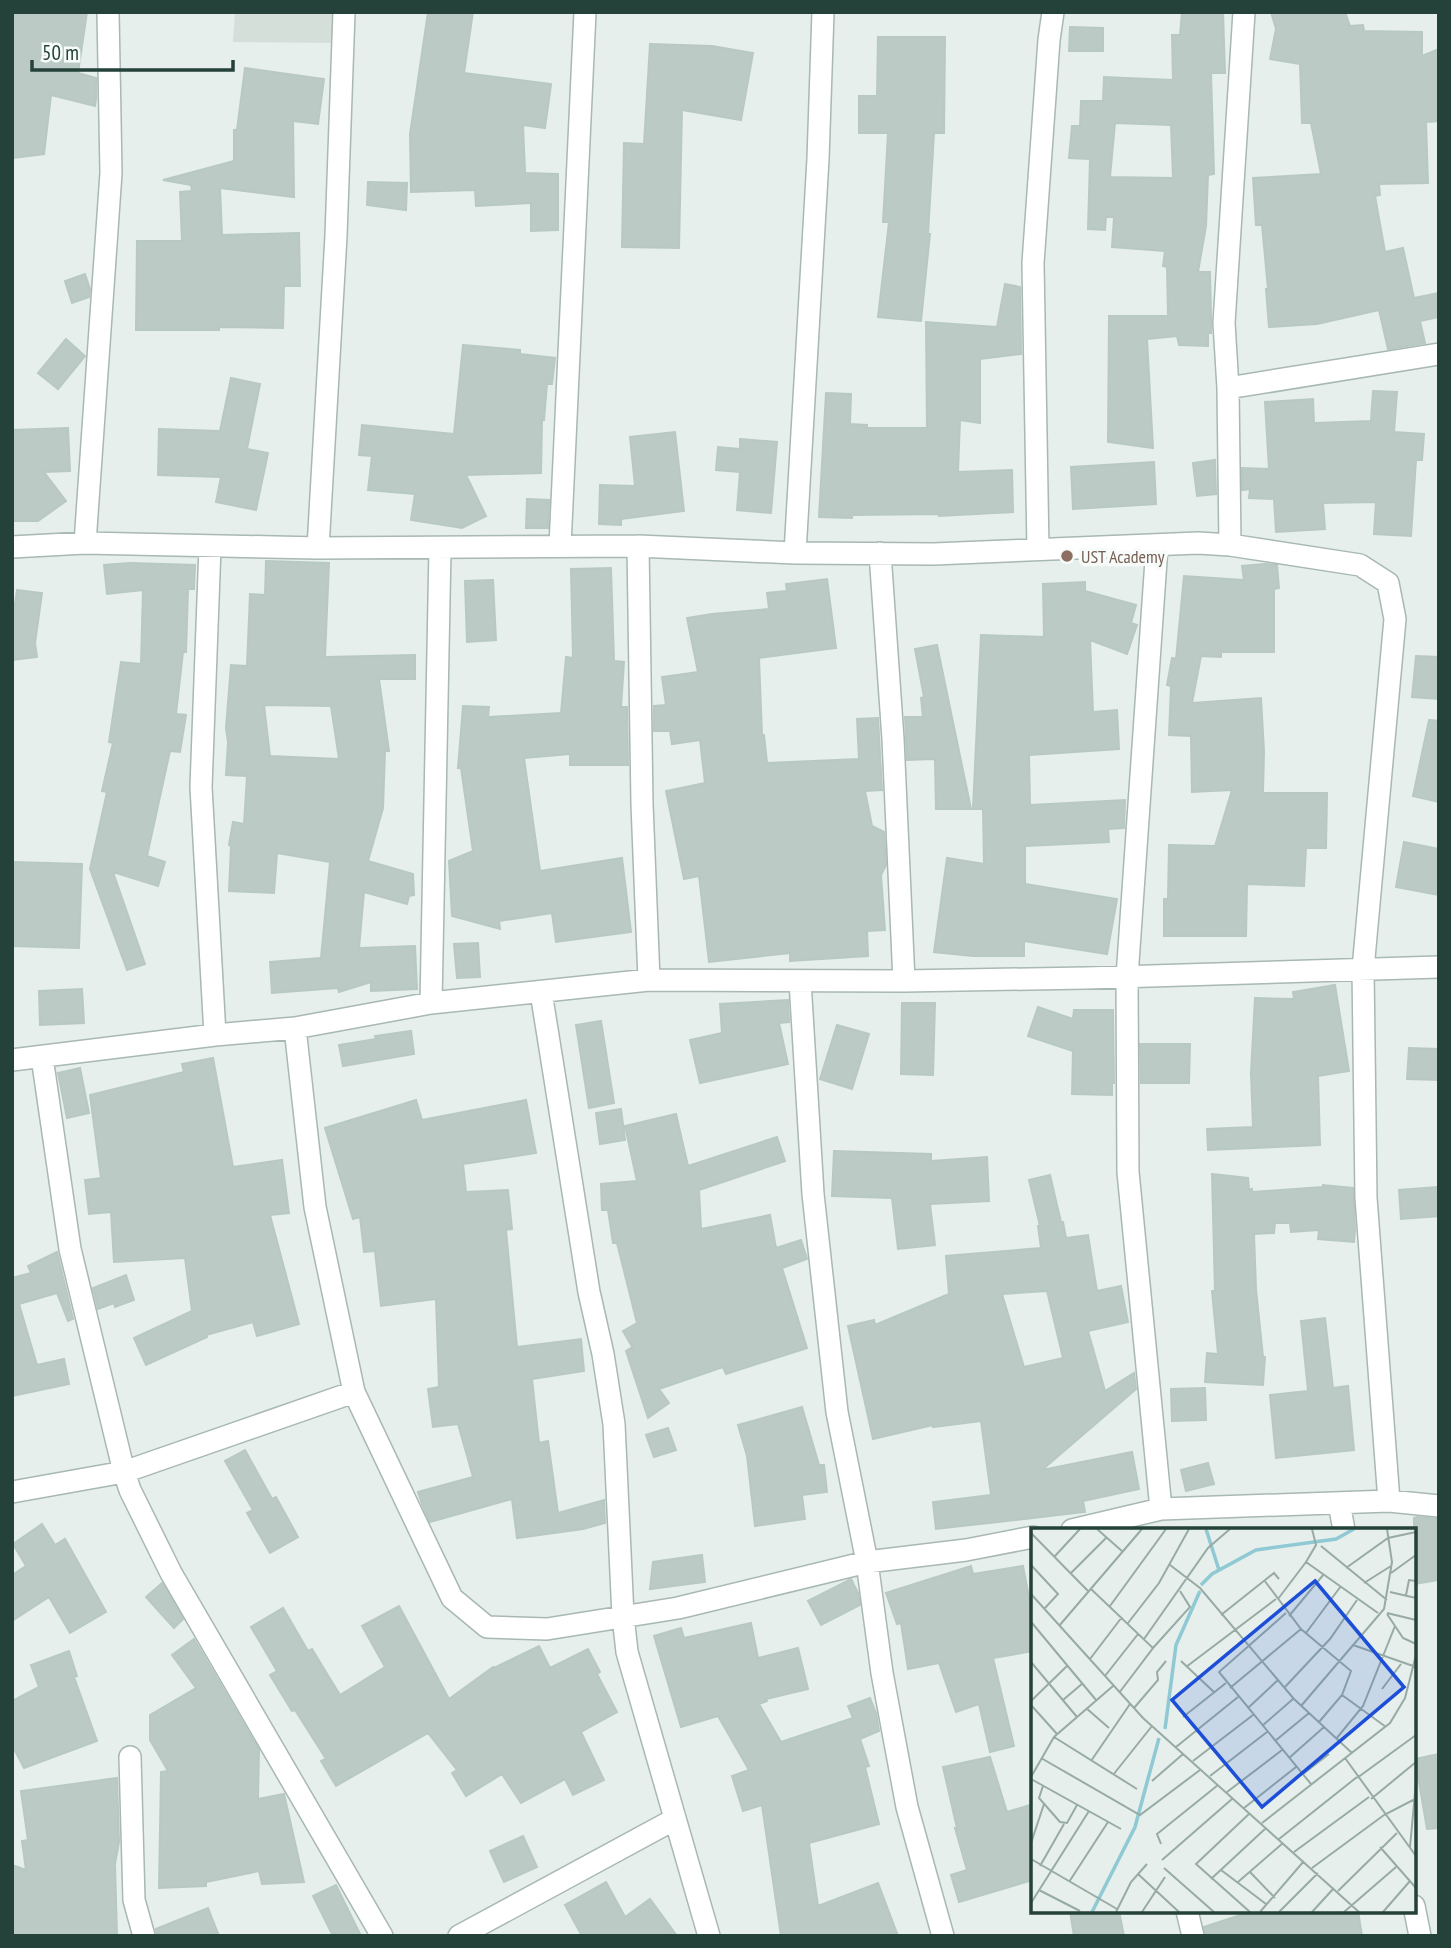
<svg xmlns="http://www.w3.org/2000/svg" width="1451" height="1948" font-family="'PT Sans Narrow',sans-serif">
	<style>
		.built { fill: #d4dfda }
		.building { fill: #bbcac4; stroke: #b8c9c2; stroke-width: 2; fill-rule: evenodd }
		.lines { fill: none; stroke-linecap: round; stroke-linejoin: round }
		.street-casing { stroke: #a8b8b2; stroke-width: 24 }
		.street { stroke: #fff; stroke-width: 21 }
		.education-dot { fill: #8d6e63; stroke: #f7fbf9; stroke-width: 2.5 }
		.labels { text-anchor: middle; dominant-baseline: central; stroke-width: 7; stroke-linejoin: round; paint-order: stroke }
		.education-label { font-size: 18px; fill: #785e54; stroke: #f7fbf9; text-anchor: start }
		.inset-river { fill: none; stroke: #8ec9d4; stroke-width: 3.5 }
		.inset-road { fill: none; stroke: #98aaa4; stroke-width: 2 }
		.view { fill: #1d4ed8; fill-opacity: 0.15; stroke: #1d4ed8; stroke-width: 3.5 }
		.inset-edge { fill: none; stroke: #24423a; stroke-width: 3.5 }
	</style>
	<rect width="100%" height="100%" fill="#e6efeb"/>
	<!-- built -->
	<path class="built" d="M235 12H338V43L233 42Z"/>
	<!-- building -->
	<path class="building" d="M12 12H87L78 73 96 78V99L95 106 51 95 44 154 12 158Z
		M428 12H473L464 73 551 84 545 128 523 125 525 173 558 174V230L531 231V203L476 206 475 190 411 192 410 134Z
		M1182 12H1223L1225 73H1211L1214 174 1208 175 1206 226 1198 272H1210L1211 316 1208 317H1211V333H1208V346L1179 345 1177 336 1147 339 1153 448 1108 442 1109 316H1168L1167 267 1163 266 1165 251 1112 247 1114 217H1106L1105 230 1088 229 1090 159 1069 158 1072 126H1080L1081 101H1103L1104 77 1173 80 1172 35H1180ZM1115 123 1171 125 1173 178 1110 177Z
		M1271 12H1345L1350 26 1363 25 1364 31 1422 32V56L1439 49V121L1426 122 1428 183 1379 184 1380 195 1375 196 1385 252 1403 248 1414 298 1439 293V317L1420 321 1425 343 1388 349 1379 310 1317 324 1269 327 1266 289H1268L1262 225H1256L1253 178 1321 174 1311 123H1302L1300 64 1270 59 1276 29Z
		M1070 27 1103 28V51H1069Z
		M878 37H945L944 133H934L928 234H930L921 321 878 317 889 222H883L888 133H859V96H877Z
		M650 44 712 46 753 53 741 120 682 110 679 248 622 247 624 143 644 144Z
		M245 68 324 79 318 124 293 121 294 197 220 188 222 235 299 233 300 286H284L283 328 219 327V330H136L137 241H182L180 192 192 191 191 185 163 180 234 161V130H237Z
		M368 182 407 183 406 210 367 205Z
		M85 274 90 289 89 297 72 303 65 281Z
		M1005 284 1020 287 1021 354 980 359V423L960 420 958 472 1012 470 1013 512 939 516V514L852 515V518L819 517 826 393 851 394 850 424 867 425V428H927L926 322 997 327Z
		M66 339 85 356 58 389 38 373Z
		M463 345 520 350V354L555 358 552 384H547L544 420H542L541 473 466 475 486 516 462 528 411 520 415 494 368 490 372 456 359 455 362 425 454 434Z
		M231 378 260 384 247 449 268 453 256 510 216 502 221 477 158 475 159 429 220 431Z
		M1373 391 1397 392 1394 432 1424 434 1422 460H1416L1411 536 1374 534 1376 502 1323 503 1325 529 1276 532 1274 499 1249 498 1250 489 1242 490V468L1269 469 1265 402 1313 399 1314 423 1371 421Z
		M68 428 70 471 44 472 66 501 38 521H12V430Z
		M675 432 684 511 621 519V525L599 524 600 485 635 486 630 437Z
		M740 439 777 442 771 513 737 510 740 472 716 470 718 447 740 449Z
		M1215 460 1216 494 1197 496 1193 463Z
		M1154 462 1156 504 1073 509 1071 467Z
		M527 499 549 500 548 528H526Z
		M266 561 329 563 325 657 415 655V679H379L389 751H385L383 808 368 861 413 874 414 895 409 896 407 904 364 892 359 948 415 946 417 989 371 991V982L339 992 338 988 272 993 270 962 321 958 330 862 277 853 274 893 229 891 231 846 229 845 233 822 244 824 247 776 226 775 228 742 226 728 231 665 247 666 250 594 265 595ZM264 705 331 706 339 759 270 756Z
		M130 563 195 565 194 589H188L186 652H183L176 714 186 715 180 752 170 751 147 856 165 862 158 886 113 872 145 964 127 970 90 869 107 792 102 791 113 743 109 742 121 662 141 664 143 590 107 594 104 565Z
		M1265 564 1277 565 1279 588 1274 589V652H1221V657L1201 656 1192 703 1261 698 1264 751 1263 793H1327L1326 848H1306L1304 886 1247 884 1246 936H1164V899H1168L1169 845 1215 846 1232 790 1192 792 1191 736 1169 735 1171 686 1167 685 1172 658 1176 659 1184 576 1244 580 1242 566Z
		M611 568 614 661 624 662 621 707H627L628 765H570V754L524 758 540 871 622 858 631 932 556 942 552 913 499 921 500 929 452 916 449 861 473 851 461 768H458L463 706 489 707 488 717 561 713 566 657 573 658 571 569Z
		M827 579 836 648 759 658 762 735H764L767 763 859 759 857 719 878 718 882 790 865 791 872 826 884 832 886 865 881 875 885 930 867 931 868 956 790 961V953L709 962 699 876 684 879 666 791 705 783 700 740 672 744 670 731H654V706L666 705 662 677 698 672 687 618 712 614 769 609 767 593 787 591 786 584Z
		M493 580 496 640 467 642 465 581Z
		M1085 582V591L1136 605 1131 623 1137 625 1127 654 1090 640 1093 712 1117 710 1119 749 1029 755 1030 805 1125 800 1124 828 1108 829 1109 842 1025 846V884L1117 899 1107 954 1024 941V956H973L934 952 947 858 984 864 983 809H973L981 635 1044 637 1043 584Z
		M17 590 42 593 35 643 37 657 12 660V625Z
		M937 645 971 809H936L935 759 907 760 905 717H923L921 698 924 697 915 649Z
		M1416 656 1439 657V699L1412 697Z
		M1429 720 1439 721V802L1413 796Z
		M1404 842 1439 849V895L1396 887Z
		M12 862 82 864 79 948 12 946Z
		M478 943 480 977 457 978 454 944Z
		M1335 985 1349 1071 1318 1076 1320 1145 1208 1150 1207 1129 1253 1127 1251 1073 1255 998 1294 999 1293 992Z
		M82 989 84 1023 40 1025 39 991Z
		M788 1000 789 1022 779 1023 788 1064 700 1083 690 1040 722 1033 720 1004Z
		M902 1003H935L933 1075 901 1074Z
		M1038 1007 1073 1019 1074 1010H1113L1114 1083H1112V1095L1072 1094 1073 1051 1028 1036Z
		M601 1021 614 1103 589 1108 576 1025Z
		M837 1025 869 1034 852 1089 820 1079Z
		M411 1031 414 1054 343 1066 339 1045 376 1039 375 1036Z
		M1140 1044H1190L1189 1083H1141Z
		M1409 1048 1439 1049V1080L1407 1079Z
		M213 1058 233 1167 282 1160 289 1213 270 1215 299 1324 257 1336 253 1322 206 1335 207 1337 146 1365 134 1338 192 1311 185 1258 114 1262 111 1212 89 1214 85 1180 101 1178 90 1095 184 1072 182 1064Z
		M80 1068 89 1113 67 1118 58 1073Z
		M416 1100 422 1120 526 1100 536 1153 463 1164 466 1192 508 1190 512 1229 506 1230 517 1347 581 1339 584 1371 532 1379 539 1443 548 1441 558 1513 604 1500 605 1523 583 1529 517 1538 512 1499 430 1522 422 1504 418 1492 473 1477 458 1424 433 1427 428 1389 439 1387 436 1299 381 1306 375 1251 364 1252 360 1217 353 1219 325 1128Z
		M621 1109 625 1140 600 1144 596 1113Z
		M676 1114 688 1166 777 1137 785 1161 699 1190 701 1229 770 1215 776 1248 801 1240 807 1259 782 1268 807 1348 726 1374 723 1367 659 1389 669 1403 648 1418 626 1351 631 1348 634 1350 623 1331 637 1323 617 1243H613L608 1210H602L601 1184 637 1181 625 1126Z
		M834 1151 931 1154V1161L987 1157 989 1201 930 1204 935 1245 898 1249 892 1198 832 1196Z
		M1212 1174 1248 1178 1249 1190 1252 1189V1192L1323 1187V1185L1353 1188 1355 1230 1354 1242 1318 1239 1319 1230 1291 1232 1290 1223H1275L1274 1233 1254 1234 1256 1289 1263 1357H1265L1263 1385 1205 1382 1207 1353 1218 1354 1212 1291H1215Z
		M1050 1175 1061 1222H1063L1066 1238 1088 1235 1097 1291 1121 1286 1128 1322 1088 1331 1105 1391 1134 1373 1136 1389 1042 1470 1132 1452 1139 1489 1083 1501 1085 1512 936 1529 933 1502 991 1495 981 1421 933 1427V1425L873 1439 848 1326 874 1320 875 1325 949 1294 946 1256 1041 1248 1038 1226H1040L1029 1180ZM1047 1291 1063 1358 1024 1367 1002 1294Z
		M1437 1187 1439 1216 1401 1219 1399 1190Z
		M57 1252 73 1319 68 1321 57 1293 19 1304 37 1365 64 1359 69 1384 12 1396V1278L31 1273 28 1266Z
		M126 1275 134 1300 115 1307 114 1303 98 1309 93 1288Z
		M1325 1318 1333 1388 1348 1386 1354 1450 1276 1458 1270 1395 1308 1391 1301 1321Z
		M1205 1388 1206 1420 1172 1421 1171 1389Z
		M802 1407 819 1465H824L827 1492 802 1495 805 1519 755 1526 747 1456 738 1425Z
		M668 1428 676 1450 654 1457 646 1435Z
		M245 1450 272 1499 276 1497 298 1537 270 1553 247 1513 253 1510 225 1461Z
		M1208 1463 1214 1484 1186 1491 1181 1470Z
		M1417 1517 1439 1519V1580L1414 1584V1518Z
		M42 1524 55 1545 65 1539 106 1612 70 1633 49 1597 12 1621V1575L26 1566 13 1544Z
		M702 1555 705 1582 650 1589 653 1562Z
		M971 1566 973 1574 1023 1566 1033 1618V1651L993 1658 1014 1746 990 1752 979 1704 956 1712 939 1663 908 1669 901 1623 897 1624 886 1593Z
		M851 1579 858 1593 860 1605 821 1625 808 1601Z
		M162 1583 183 1619 174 1628 146 1597Z
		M399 1606 449 1699 493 1667 494 1668 539 1646 550 1668 588 1649 600 1672 597 1674 617 1712 581 1732 604 1780 573 1795 565 1779 521 1803 502 1774 466 1796 452 1773 457 1770 428 1733 336 1786 321 1761 326 1759 295 1710 292 1711 270 1675 277 1671 251 1627 283 1608 308 1651 312 1649 340 1695 385 1667 362 1626Z
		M751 1623 758 1658 798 1648 808 1689 766 1699 767 1701 759 1704 781 1742 853 1718 848 1706 870 1698 876 1713 879 1731 860 1739 869 1766 865 1767 879 1824 809 1843 818 1906 878 1883 898 1936H781L762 1805 743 1811 732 1776 749 1770 718 1716 681 1727 654 1636 681 1628 684 1638Z
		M194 1639 259 1750 258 1799 284 1794 304 1882 262 1884 259 1871 206 1882V1886L159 1888 161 1772 168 1771 150 1740V1715L196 1688 172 1655Z
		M69 1651 77 1676 74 1677 97 1741 24 1768 12 1745V1701L39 1687 31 1665Z
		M1439 1754V1828L1427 1829 1415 1759Z
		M990 1757 1007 1812 1033 1804V1880L959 1902 951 1875 967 1870 955 1828H957L943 1767Z
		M117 1778 119 1842 115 1864 117 1936H12V1865L26 1870 22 1841 28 1840 21 1791Z
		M523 1836 537 1867 504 1882 490 1851Z
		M606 1882 625 1917 650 1899 677 1936H582L565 1905Z
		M336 1885 361 1936H333L313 1896Z
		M208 1908 219 1936H157L156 1929Z
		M1070 1911H1119L1124 1936H1074Z
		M1253 1911H1358L1362 1936H1206L1204 1927Z"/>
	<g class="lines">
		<!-- street casing -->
		<g class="street-casing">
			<path id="street" d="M1228 388 1439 354
				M85 543 111 173 108 12
				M1230 545 1228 388 1224 323 1244 12
				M560 546 585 12
				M638 546 642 804 649 980
				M1157 546 1127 977 1128 1172 1161 1509
				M12 547 85 543 318 548 638 546 795 553 934 554 1198 543 1230 545 1360 565 1388 583 1395 619 1363 969 1366 1198 1389 1501
				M210 547 201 787 215 1035
				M318 548 336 236 344 12
				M1038 549 1033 263 1049 40 1053 12
				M795 553 818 159 823 12
				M880 553 893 739 904 981
				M800 981 813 1194 837 1412 867 1562 882 1673 907 1807 943 1936
				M541 992 589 1292 603 1354 614 1424 623 1616 627 1652 709 1936
				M431 1003 440 549
				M295 1028 315 1207 354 1392 452 1598 487 1627 547 1629 678 1608 867 1562 966 1550 1033 1537
				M42 1057 70 1249 124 1472 130 1490 171 1573 382 1936
				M12 1060 215 1035 295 1028 431 1003 649 980 904 981 1086 978 1439 967
				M12 1492 124 1472 354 1392
				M1339 1503 1344 1530
				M1072 1530 1161 1509 1389 1501 1439 1506
				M130 1757 134 1900 144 1936
				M1414 1906 1420 1936
				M1187 1911 1193 1936
				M459 1936 675 1819"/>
		</g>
		<!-- street -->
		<use href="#street" class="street"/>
	</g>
	<!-- markers -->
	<circle class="education-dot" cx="1067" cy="556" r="7"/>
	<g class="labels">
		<!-- education labels -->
		<g class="education-label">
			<text x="1081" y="556">UST Academy</text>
		</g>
	</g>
	<!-- overview -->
	<g transform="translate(1031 1528)">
		<rect width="385" height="385" fill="#e6efeb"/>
		<path class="inset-river" d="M175 1 188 42M170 57 181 46 225 22 305 11 323 1M134 201 145 117 169 63M61 384 104 299 128 210"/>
		<path class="inset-road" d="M66 1 92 24M281 1 285 17 275 34 347 85M0 5 58 64M290 18 356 72M24 28 49 1M0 37 27 66 13 81M139 37 169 60 263 171 321 225M315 40 357 10 385 4M40 45 76 9M360 45 385 27M233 52 270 101 320 143 311 167 288 194M333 55 360 38M60 61 122 120 88 165M359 64 385 70M0 66 112 190 328 384M375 67 378 52 385 53M247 71 275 34M79 78 135 1M255 85 188 144 280 256M356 85 385 92M356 86 372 110 385 116M190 87 243 45 248 51M258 88 293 46M1 95 65 172M97 95 128 55 158 1M28 98 111 1M275 105 310 58M113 111 177 20 199 1M322 117 385 139M122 120 159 79 149 63M59 131 91 89M150 133 184 165M0 134 46 189M155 139 245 71M74 148 107 106M199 160 270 101M253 160 299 111 326 72M351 161 370 136M311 167 355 199M32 172 52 155M0 173 37 137M0 177 26 206M270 178 353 81 361 34 356 1M55 180 78 200M103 180 127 152 126 144 135 133M217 180 247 152M152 189 195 155M231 198 262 171M23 209 106 261M305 211 332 178 364 98M244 213 278 185M145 219 207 169M10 230 109 287 169 242M258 230 293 199M314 230 385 328M60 233 99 176M162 233 222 187M272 246 298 226M82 247 121 198M179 248 236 204M0 249 23 209 82 158M326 250 385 207M0 251 90 301M121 253 152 226M12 258 8 270 29 294 36 295 46 277M196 264 251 222M340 271 385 234M213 280 265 239M219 285 165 336 219 384M231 295 359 195 374 170 385 127M248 311 326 249M0 315 13 276M130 316 126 306 187 257M349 319 385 360M379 319 385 254M263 324 338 269M0 331 86 381M131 332 201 271M9 338 33 296M133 340 183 384M281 340 353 287 384 271M190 342 235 376M219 344 244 370M107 346 148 384M180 351 235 300M38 354 77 294M207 354 252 315M8 362 49 383M307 363 366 305M0 375 58 283M85 384 100 354 116 336M111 384 134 349M229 384 273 333M248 384 287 345M281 384 303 360M313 384 365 339M352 384 379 353"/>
		<path class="view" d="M284 53 373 159 231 279 141 172Z"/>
		<rect width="385" height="385" class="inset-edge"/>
	</g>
	<!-- border -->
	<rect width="1451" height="1948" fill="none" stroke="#24423a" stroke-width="28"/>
	<!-- scale -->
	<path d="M32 60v10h201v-10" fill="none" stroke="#24423a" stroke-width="3.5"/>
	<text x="42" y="60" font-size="21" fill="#24423a" stroke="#f7fbf9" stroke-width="5" paint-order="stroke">50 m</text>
</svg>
